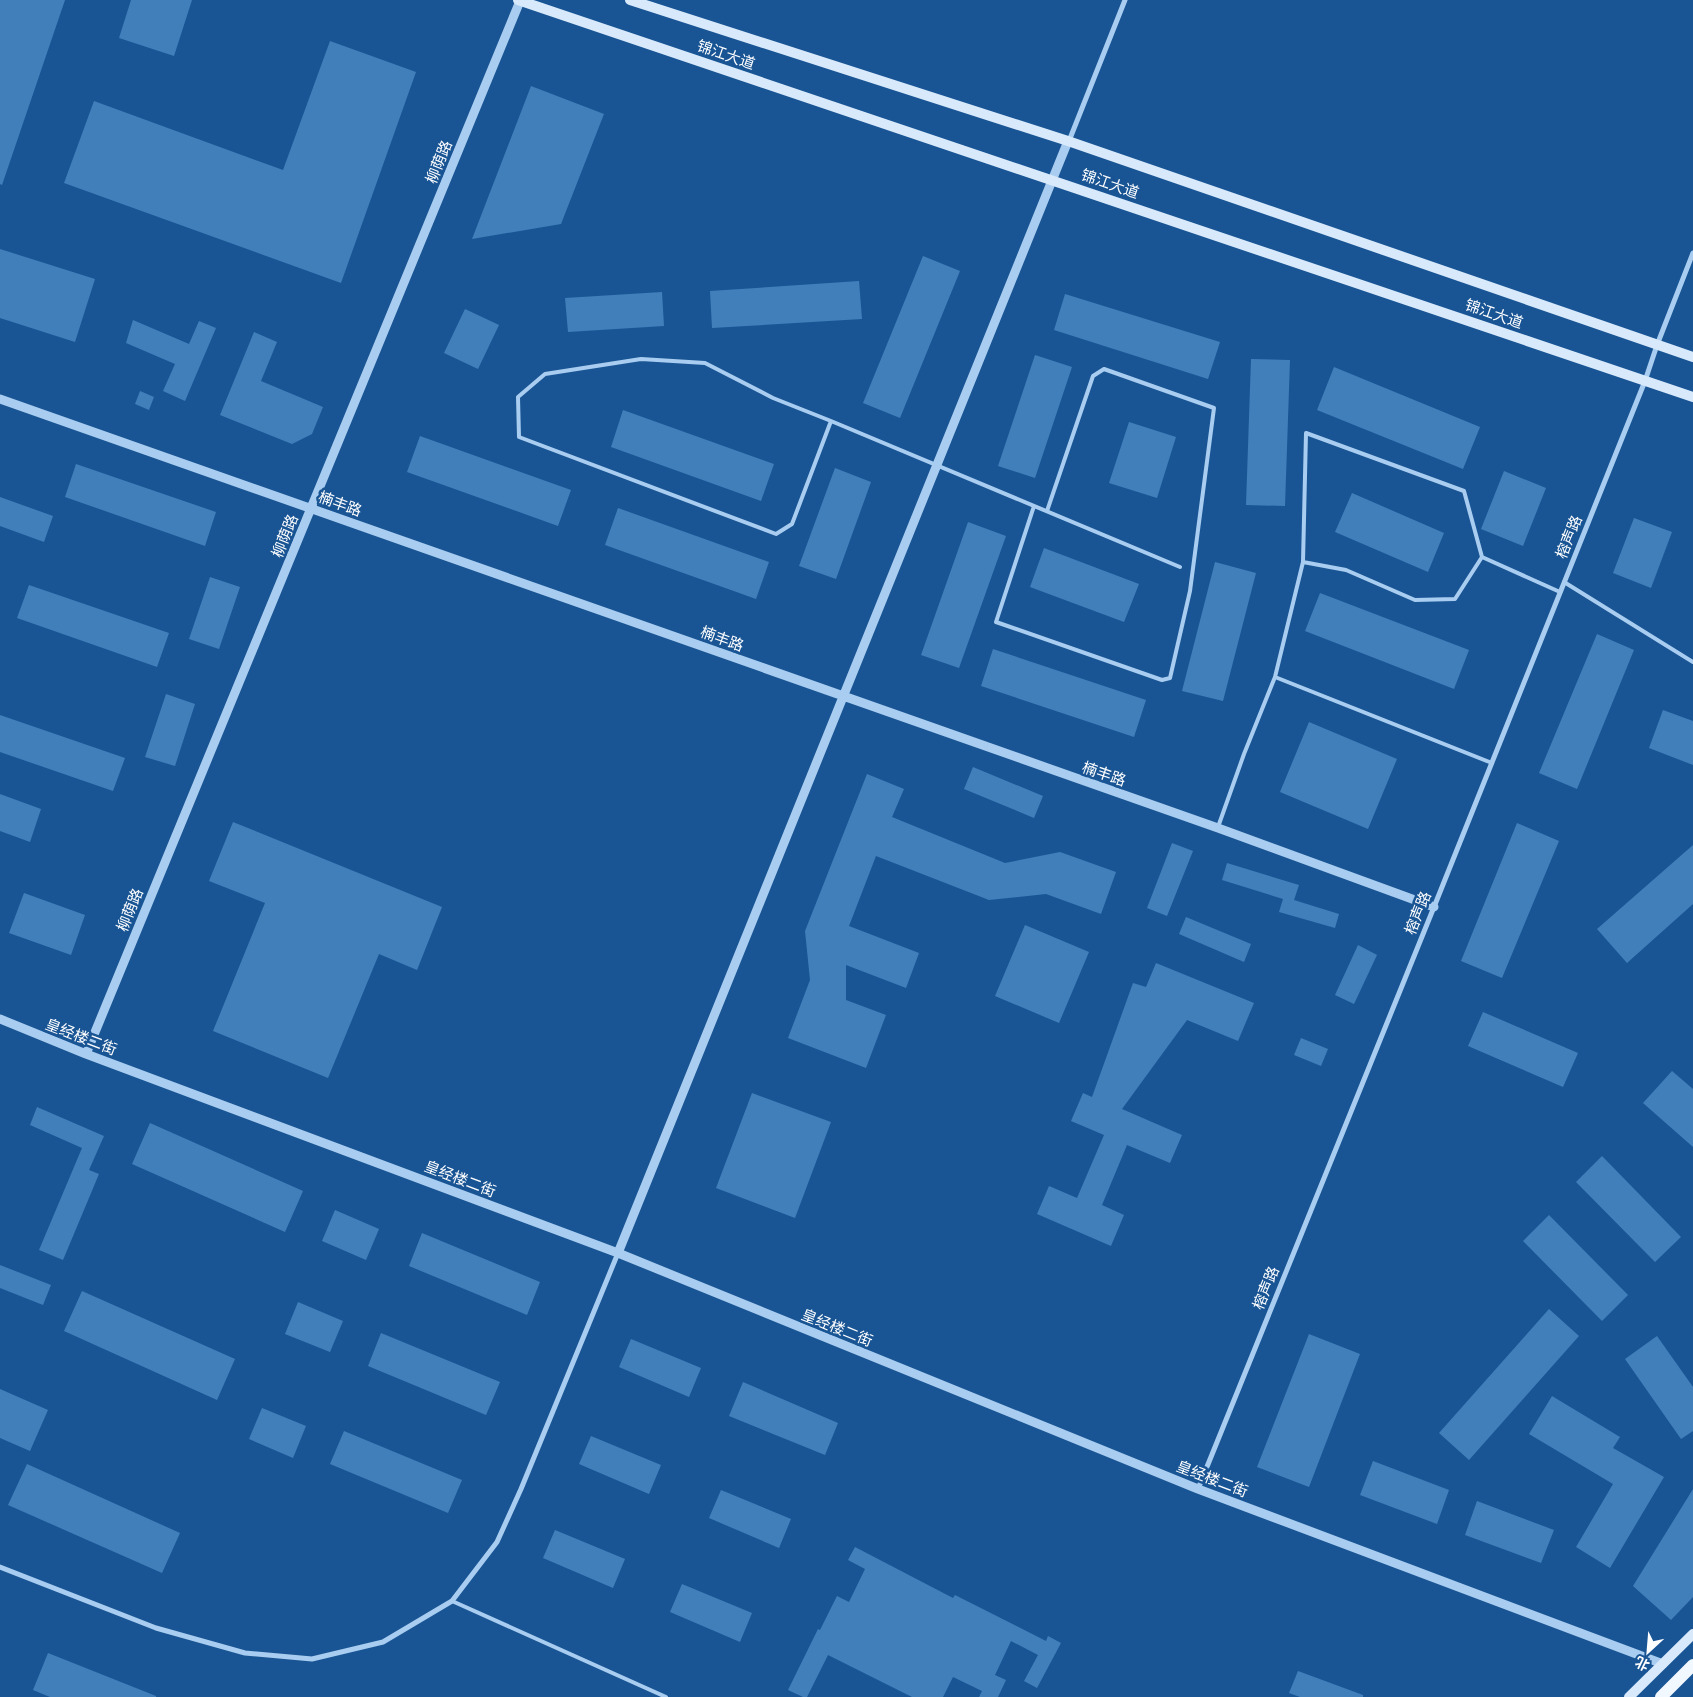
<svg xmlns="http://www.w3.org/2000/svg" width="1693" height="1697" font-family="'Roboto Condensed','Noto Sans SC',sans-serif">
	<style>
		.building { fill: #417fbb }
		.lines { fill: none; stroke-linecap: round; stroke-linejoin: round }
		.service { stroke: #a9cdf0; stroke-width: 4 }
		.minor { stroke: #a9cdf0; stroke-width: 5 }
		.tertiary { stroke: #a9cdf0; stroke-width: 9 }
		.secondary { stroke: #d7e9fb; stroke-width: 10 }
		.primary { stroke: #f2f8ff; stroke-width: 12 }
		.labels { text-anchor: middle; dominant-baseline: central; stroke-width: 5; stroke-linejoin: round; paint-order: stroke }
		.street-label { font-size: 15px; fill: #fff; stroke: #195594 }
	</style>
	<rect width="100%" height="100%" fill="#195594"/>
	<!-- building -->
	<path class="building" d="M0 0H65L2 185 0 184Z
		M131 0H192L174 56 119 38Z
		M330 41 416 72 341 283 64 183 94 101 283 170Z
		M531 86 604 114 561 224 472 239Z
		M0 249 95 279 75 342 0 318Z
		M923 256 960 271 900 418 863 403Z
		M859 281 862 319 712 328 710 291Z
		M662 292 664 326 568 332 565 298Z
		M1065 294 1220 342 1208 379 1054 330Z
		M465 309 499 325 478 369 444 353Z
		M133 320 189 344 199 321 216 328 185 401 163 391 175 364 126 343Z
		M254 332 277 342 261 381 323 407 312 434 292 444 220 415Z
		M1035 355 1072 367 1035 478 998 466Z
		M1251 359 1290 360 1285 506 1246 505Z
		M1334 367 1480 427 1463 469 1317 410Z
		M140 391 154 397 149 410 135 404Z
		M623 410 774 464 761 501 611 447Z
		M1129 422 1176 437 1157 498 1109 483Z
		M420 436 571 490 558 526 407 472Z
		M76 464 216 512 205 546 65 497Z
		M835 468 871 482 836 579 799 566Z
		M1504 471 1546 488 1523 546 1481 529Z
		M1352 493 1444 533 1428 572 1335 532Z
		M0 497 53 516 44 542 0 526Z
		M618 508 769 562 756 599 605 545Z
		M1634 518 1672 532 1651 588 1613 573Z
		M968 522 1006 536 959 668 921 655Z
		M1044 548 1139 584 1124 622 1030 587Z
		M1215 562 1256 573 1223 701 1182 691Z
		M210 577 240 587 219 649 189 639Z
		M29 585 169 633 157 667 17 618Z
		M1320 593 1469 650 1454 689 1305 631Z
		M1597 634 1634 650 1577 789 1539 773Z
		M993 649 1146 700 1134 737 981 686Z
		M166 694 195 704 175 766 145 757Z
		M1663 710 1693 721V765L1649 748Z
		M0 715 125 758 113 791 0 752Z
		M1309 722 1397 759 1368 829 1280 792Z
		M973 767 1043 796 1034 818 964 789Z
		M867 774 904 789 892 817 1005 863 1060 852 1116 872 1101 914 1046 894 989 900 876 856 849 926 919 953 906 988 846 965V1000L886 1015 866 1068 788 1038 810 980 805 931Z
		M0 794 41 809 30 842 0 831Z
		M233 822 442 907 417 970 379 954 328 1078 213 1031 265 903 209 881Z
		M1517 823 1559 841 1502 978 1461 961Z
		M1172 843 1193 851 1167 916 1147 908Z
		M1693 845V904L1627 963 1597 929Z
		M1227 863 1299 885 1294 900 1339 914 1335 928 1279 912 1283 899 1222 880Z
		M24 893 85 915 71 955 9 933Z
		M1186 917 1251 944 1244 962 1179 934Z
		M1025 925 1089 952 1059 1023 995 996Z
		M1358 945 1377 955 1354 1004 1335 995Z
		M1156 963 1254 1003 1238 1041 1187 1020 1122 1109 1182 1135 1170 1163 1127 1145 1102 1205 1124 1215 1111 1246 1037 1214 1049 1186 1077 1198 1104 1135 1071 1121 1083 1093 1092 1097 1133 983 1146 987Z
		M1483 1012 1578 1053 1563 1087 1468 1046Z
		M1301 1038 1328 1049 1321 1066 1294 1055Z
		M1672 1071 1693 1089V1147L1643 1103Z
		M752 1093 831 1122 795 1218 716 1188Z
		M37 1107 104 1136 89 1170 99 1174 63 1260 39 1250 82 1148 30 1125Z
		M150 1123 303 1191 285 1232 132 1164Z
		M1602 1156 1681 1237 1655 1262 1576 1182Z
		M335 1210 379 1229 366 1260 322 1241Z
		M1549 1215 1628 1295 1602 1321 1523 1241Z
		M422 1233 540 1282 527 1315 409 1266Z
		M0 1265 51 1285 43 1305 0 1288Z
		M82 1291 235 1359 217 1400 64 1331Z
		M298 1302 343 1321 330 1352 285 1334Z
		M1549 1309 1579 1336 1469 1460 1439 1433Z
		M381 1333 500 1382 486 1415 368 1366Z
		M1309 1334 1360 1354 1309 1487 1257 1467Z
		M1657 1336 1693 1387V1431L1681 1439 1625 1359Z
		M631 1339 701 1368 689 1397 619 1367Z
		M743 1382 838 1423 825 1455 729 1416Z
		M0 1389 48 1410 30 1451 0 1438Z
		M1552 1396 1620 1437 1613 1448 1664 1477 1610 1568 1576 1547 1613 1484 1529 1434Z
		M262 1408 306 1426 293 1458 249 1439Z
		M344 1431 462 1480 448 1513 330 1464Z
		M591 1436 661 1465 649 1494 579 1464Z
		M1373 1461 1449 1490 1437 1524 1360 1495Z
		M27 1464 180 1533 162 1573 8 1505Z
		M1693 1489V1597L1671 1620 1633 1586Z
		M721 1490 791 1519 779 1548 709 1518Z
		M1477 1501 1554 1530 1541 1563 1465 1535Z
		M555 1530 625 1559 613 1588 543 1558Z
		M855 1547 953 1598 955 1595 1046 1641 1048 1636 1061 1643 1037 1688 1024 1681 1038 1655 1011 1641 995 1675 1006 1680 998 1697H979L982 1691 953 1677 943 1697H912L828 1655 807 1697H803L788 1690 818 1629 820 1630 837 1596 849 1602 865 1569 848 1560Z
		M682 1584 752 1613 740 1642 670 1612Z
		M48 1653 156 1696V1697H50L33 1690Z
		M1298 1671 1363 1695V1697H1300L1289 1693Z"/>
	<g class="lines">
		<!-- service -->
		<path class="service" d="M831 421 792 524 776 534 519 437 518 397 545 374 641 359 705 363 773 398 831 421 1180 567
			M1034 506 996 622 1162 680 1170 678 1190 591 1214 408 1104 369 1093 376 1047 511
			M1303 562 1306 433 1464 491 1482 557
			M1564 582 1693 662
			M1275 677 1492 763
			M1218 827 1244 754 1275 677 1303 562 1346 570 1415 600 1455 599 1482 557 1560 592
			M452 1601 666 1697"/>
		<!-- minor -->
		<path class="minor" d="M1069 141 1125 0
			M1198 1489 1434 907 1645 381 1657 345 1693 253
			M0 1567 156 1628 245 1653 312 1659 383 1642 452 1601 497 1542 521 1489 618 1253"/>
		<!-- tertiary -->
		<path class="tertiary" d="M0 399 1218 828 1434 907
			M0 1019 86 1054 618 1253 1198 1489 1663 1664
			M86 1054 520 1
			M618 1253 1068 141"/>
		<!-- secondary -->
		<path class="secondary" d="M518 0 1693 397
			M630 0 1068 141 1693 357
			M1629 1697 1693 1634"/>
		<!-- primary -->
		<path class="primary" d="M1661 1697 1693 1665"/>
	</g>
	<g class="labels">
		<!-- street labels -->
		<g class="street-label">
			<text transform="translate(726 55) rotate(19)">锦江大道</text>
			<text transform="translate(439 162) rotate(-68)">柳荫路</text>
			<text transform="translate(1110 184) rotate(19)">锦江大道</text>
			<text transform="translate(1494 314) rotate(19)">锦江大道</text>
			<text transform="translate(340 504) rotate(20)">楠丰路</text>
			<text transform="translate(285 536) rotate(-68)">柳荫路</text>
			<text transform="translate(1569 537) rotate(-68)">榕声路</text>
			<text transform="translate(722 639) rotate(20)">楠丰路</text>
			<text transform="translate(1104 774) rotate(19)">楠丰路</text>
			<text transform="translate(130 910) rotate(-68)">柳荫路</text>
			<text transform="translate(1418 913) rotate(-68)">榕声路</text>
			<text transform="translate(81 1037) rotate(21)">皇经楼二街</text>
			<text transform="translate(460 1179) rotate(21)">皇经楼二街</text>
			<text transform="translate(1266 1288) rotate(-68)">榕声路</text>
			<text transform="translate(837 1328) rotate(22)">皇经楼二街</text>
			<text transform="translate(1212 1479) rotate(21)">皇经楼二街</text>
		</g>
	</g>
	<!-- north arrow -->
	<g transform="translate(1648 1652) rotate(206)" stroke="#195594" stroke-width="4" paint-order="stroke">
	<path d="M0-4L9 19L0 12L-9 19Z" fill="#ffffff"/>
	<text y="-8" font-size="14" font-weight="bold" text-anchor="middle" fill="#ffffff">北</text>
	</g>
</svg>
